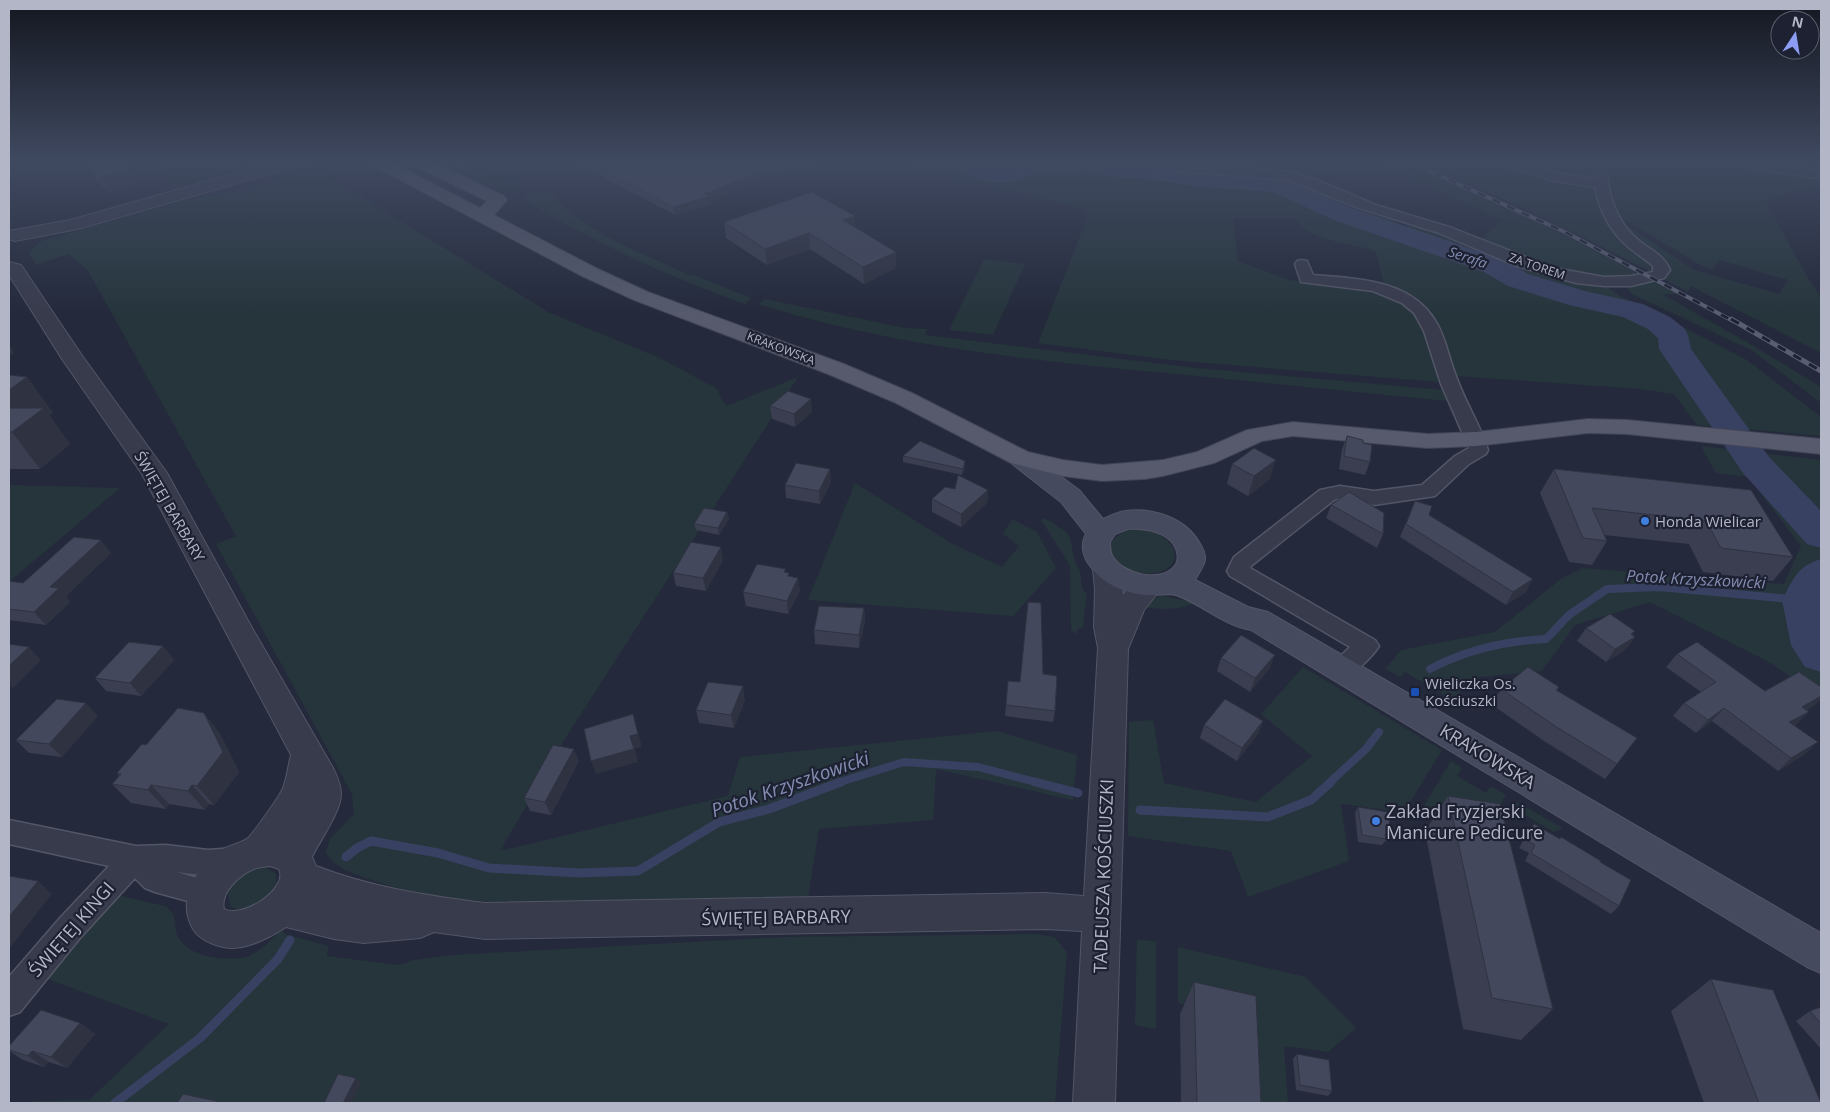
<svg xmlns="http://www.w3.org/2000/svg" width="1830" height="1112" font-family="'Open Sans',sans-serif">
	<style>
		.green { fill: #26353c }
		.lines { fill: none; stroke-linecap: round; stroke-linejoin: round }
		.stream-far1 { stroke: #394162; stroke-width: 8 }
		.stream { stroke: #394162; stroke-width: 9 }
		.river { fill: #394162; fill-rule: evenodd }
		.minor-casing { stroke: #535667; stroke-width: 3 }
		.tertiary-casing { stroke: #535667; stroke-width: 2 }
		.secondary-casing { stroke: #535667; stroke-width: 2 }
		.primary-casing { stroke: #414555; stroke-width: 2 }
		.minor { fill: #383b4c; fill-rule: evenodd }
		.tertiary { fill: #383b4c; fill-rule: evenodd }
		.secondary { fill: #464a5e; fill-rule: evenodd }
		.primary { fill: #565a6c; fill-rule: evenodd }
		.rail-far1-casing { stroke: #5a5e73; stroke-width: 4 }
		.rail-casing { stroke: #5a5e73; stroke-width: 5 }
		.rail-far1 { stroke: #1d2131; stroke-width: 2.5; stroke-dasharray: 8; stroke-linecap: butt }
		.rail { stroke: #1d2131; stroke-width: 3; stroke-dasharray: 9; stroke-linecap: butt }
		.wall { fill: #3a3e50 }
		.shaded-wall { fill: #2f3241 }
		.building { fill: #43485d; stroke: #2f3241 }
		.shop-dot { fill: #3f7fe0; stroke: #1d2131; stroke-width: 2 }
		.transit-dot { fill: #1a4fb4; stroke: #1d2131; stroke-width: 2 }
		.labels { text-anchor: middle; dominant-baseline: central; stroke-width: 4.5; stroke-linejoin: round; paint-order: stroke }
		.far-street-label { font-size: 12px; fill: #b3b6c7; stroke: #1d2131 }
		.far-water-label { font-size: 14px; font-style: italic; fill: #848db2; stroke: #1d2131 }
		.street-label { font-size: 15px; fill: #b3b6c7; stroke: #1d2131 }
		.poi-label { font-size: 15px; fill: #b3b6c7; stroke: #1d2131; text-anchor: start }
		.water-label { font-size: 16px; font-style: italic; fill: #848db2; stroke: #1d2131 }
		.near-street-label { font-size: 18px; fill: #b3b6c7; stroke: #1d2131 }
		.near-poi-label { font-size: 18px; fill: #b3b6c7; stroke: #1d2131; text-anchor: start }
		.near-water-label { font-size: 19px; font-style: italic; fill: #848db2; stroke: #1d2131 }
	</style>
	<rect width="100%" height="100%" fill="#24293b"/>
	<!-- green -->
	<path class="green" d="M153 160H261V161L175 189Z
		M441 160H456L492 178 524 182C514 205 456 168 441 160Z
		M893 160H982L1001 163 1003 160H1130L1160 166 1268 177 1276 179 1293 189 1318 191 1325 194 1343 209 1369 214 1376 212 1392 217 1394 225 1403 227 1418 224 1586 282 1609 288 1620 296 1641 305 1747 360 1821 417V436L1697 425 1674 394 1640 389 1455 376 1428 313 1382 286 1383 280 1376 252C1350 241 1313 244 1295 219L1233 218 1238 261 1289 280 1381 292 1412 306 1424 329 1439 382 1171 360 1038 343 1088 216 1081 208 926 171Z
		M1367 160H1399L1549 227 1643 276 1608 279 1577 277 1478 242 1502 220Z
		M1413 160H1597L1602 209 1656 264 1654 273 1526 209Z
		M1607 160H1717L1821 177V188L1802 190 1765 200 1809 280 1821 297V353L1691 286 1688 292 1660 277 1665 275 1632 238 1623 223 1694 270 1779 294 1788 280 1719 260 1712 270 1702 266 1619 216 1608 194Z
		M315 165 332 179 548 312 660 358 716 388 726 406 798 377 568 734 500 851 728 796 740 757 997 731 1077 755 1073 800 936 769 933 820 819 829 808 898C757 899 707 899 656 900 561 902 457 912 366 878 349 871 336 869 326 852L330 839 354 814 352 794 216 544 236 536 87 269 68 254 36 265 29 253 41 241 190 199 272 185 280 178 278 175Z
		M535 192 553 193C558 198 560 204 565 208 600 238 649 256 691 276L694 275 751 298 745 304C667 276 595 243 524 200L528 194Z
		M984 259 1025 264 993 335 949 330Z
		M1651 280 1678 294H1662L1754 346 1821 387V403L1753 351 1632 294 1625 285Z
		M765 299 905 328 927 329 925 335 1196 368 1444 390 1448 401C1364 393 1280 384 1197 376 1049 362 900 349 758 304Z
		M1701 446 1821 460V698L1771 663 1650 602 1575 625 1542 671 1480 677 1446 703 1441 699 1444 695 1405 672 1400 677 1385 669 1401 650 1495 632 1562 578 1583 568 1784 584 1801 546 1748 477 1716 473Z
		M855 483 951 543 1002 567 1019 546 1003 534 1012 519 1037 532 1056 568 1013 616 808 600Z
		M9 485 120 488 9 582Z
		M1044 518 1064 530 1070 537 1075 562 1080 571 1082 589 1087 594 1083 627 1077 630 1076 635 1071 630 1070 565 1041 520Z
		M1137 529C1191 534 1184 583 1135 572 1127 570 1118 565 1114 557 1103 539 1122 531 1137 529Z
		M1161 596 1194 602C1183 611 1155 610 1142 606L1146 602Z
		M1303 667 1442 750 1404 812 1341 804 1349 861 1248 897 1231 851 1128 836 1129 722 1153 720 1164 783 1256 802 1312 756 1261 714Z
		M1451 761 1462 768 1457 776 1486 793 1491 786 1506 795 1495 813 1424 817 1419 814Z
		M1516 802 1562 827 1561 830 1553 832 1512 807Z
		M266 868 275 873C284 895 249 917 231 907L228 895C233 878 249 869 266 868Z
		M116 895 165 906C180 916 171 927 180 940 191 957 231 963 249 956 261 951 273 938 282 929L285 934 328 946 327 956 399 965 414 960 452 955 783 937 1036 934 1054 937 1067 952 1055 1103H30L34 1101 89 1100 169 1024 48 979Z
		M1137 939 1156 942V1029L1135 1025Z
		M1178 947 1306 977 1356 1028 1328 1052 1284 1046 1288 1103H1256L1253 1023 1178 1003Z"/>
	<g class="lines">
		<!-- stream-far1 -->
		<path class="stream-far1" d="M1430 669C1466 650 1506 641 1546 639L1569 615 1607 589 1659 587 1803 600
			M837 783 904 762 978 767 1040 783
			M1329 783 1366 749 1379 732"/>
		<!-- stream -->
		<path class="stream" d="M1035 782 1078 793
			M1140 810 1268 817 1311 800 1331 782
			M346 857 357 848 371 841 438 853 489 868 580 873 638 871 719 822 769 809 841 782
			M115 1103 200 1038 278 959 290 940"/>
		<!-- river -->
		<path class="river" d="M944 160H974L991 168H1008L1025 160H1106L1194 172 1287 180 1352 208 1504 260 1528 274 1585 291 1643 304 1670 317 1684 328 1688 335 1691 349 1769 457 1821 511V548L1807 544 1743 473 1659 349 1658 338 1648 329 1623 317 1569 305 1508 286 1484 272 1334 220 1273 192 1194 186 1144 178 1115 177 1088 170 1035 173 1012 182H988L961 173 948 165Z
			M1821 559V672L1805 667 1791 645 1782 600C1793 580 1797 566 1821 559Z"/>
		<!-- minor casing -->
		<g class="minor-casing">
			<path id="minor" d="M1134 160H1164L1291 172 1314 179 1376 205 1449 227 1554 268 1604 277 1631 276 1653 272V266C1644 258 1633 252 1624 243 1609 229 1599 208 1595 187L1555 181 1497 163 1495 160H1514L1557 173 1594 179 1595 160H1607C1606 192 1616 224 1642 243 1653 251 1665 257 1670 270L1664 278 1631 286H1604L1576 283 1517 266 1439 233 1356 207 1290 180 1183 171 1140 164Z
				M1723 160H1753L1821 171V179L1729 164Z
				M1302 260 1307 261 1313 275C1357 279 1411 279 1436 322 1446 338 1449 359 1456 376 1465 402 1480 424 1488 450L1486 454 1469 464 1435 496 1374 505 1340 498 1334 500 1251 566 1250 568 1375 640 1379 646C1374 655 1351 678 1341 678 1338 678 1335 676 1333 675L1329 669 1333 663 1350 647 1230 576 1227 571 1234 557 1320 490 1340 486 1374 491 1422 485 1455 456 1469 448 1441 384 1424 331 1414 313 1402 303 1373 291 1301 282 1295 264 1297 261Z
				M9 820 136 846 166 845 208 850 235 848 245 852 249 861 245 870C223 878 200 875 177 872L216 884 220 893 216 902 206 906 155 892 145 888 135 878 80 938 20 1012 9 1016V977L60 918 109 866 9 844Z"/>
		</g>
		<!-- tertiary casing -->
		<g class="tertiary-casing">
			<path id="tertiary" d="M283 160H310L308 163 78 229 15 241 9 239V231L70 220Z
				M9 262 21 265 83 357 167 473 251 626 333 768C337 776 341 785 341 794 341 812 320 840 312 857L316 866C370 887 428 896 485 903L1045 893 1084 896 1098 648 1094 627 1095 589 1093 569 1097 562 1107 559 1117 562 1121 569 1123 595C1133 581 1144 573 1160 578L1164 585 1144 610 1128 649 1115 1103H1073L1082 931 1045 929 485 939 434 932 420 938 364 943 334 939 286 927C271 937 251 947 233 948 220 948 200 941 193 929 176 899 197 866 223 849 230 845 242 843 248 838 254 832 280 796 283 788 287 778 288 766 291 755L142 474 62 359 9 275ZM270 866 279 869C289 889 242 919 224 909 220 893 239 875 254 869 259 867 265 867 270 866Z"/>
		</g>
		<!-- secondary casing -->
		<g class="secondary-casing">
			<path id="secondary" d="M1020 450 1029 453 1079 490 1103 519C1110 516 1117 512 1125 511 1152 507 1185 518 1199 542 1202 547 1206 553 1205 560 1204 566 1198 574 1195 580L1248 607 1268 612 1821 933V973L1807 967 1251 630C1224 625 1205 607 1181 597 1171 592 1165 595 1155 595 1129 596 1102 585 1088 563 1082 554 1081 543 1086 534L1061 502 1011 463 1008 458 1011 453ZM1128 529C1145 528 1172 532 1177 552 1178 557 1178 563 1174 567 1160 583 1123 574 1113 557 1110 553 1110 547 1110 542L1115 534Z"/>
		</g>
		<!-- primary casing -->
		<g class="primary-casing">
			<path id="primary" d="M366 160H387L480 208 487 201 409 163 407 160H428L504 196 507 200 494 215 596 268 648 292 844 364 912 393 1028 452 1063 460 1102 465 1163 460 1197 452 1247 430 1293 422 1428 434 1476 432 1588 419 1627 420 1821 439V454L1627 434 1588 433 1476 446 1428 448 1293 436 1262 441 1214 463 1163 476 1145 479 1102 481 1063 476 1011 463 896 403 828 374 634 300 582 276 368 163Z"/>
		</g>
		<!-- minor -->
		<use href="#minor" class="minor"/>
		<!-- tertiary -->
		<use href="#tertiary" class="tertiary"/>
		<!-- secondary -->
		<use href="#secondary" class="secondary"/>
		<!-- primary -->
		<use href="#primary" class="primary"/>
		<!-- rail-far1 casing -->
		<g class="rail-far1-casing">
			<path id="rail-far1" d="M1405 160 1565 232 1733 321"/>
		</g>
		<!-- rail casing -->
		<g class="rail-casing">
			<path id="rail" d="M1731 319 1821 371"/>
		</g>
		<!-- rail-far1 -->
		<use href="#rail-far1" class="rail-far1"/>
		<!-- rail -->
		<use href="#rail" class="rail"/>
	</g>
	<!-- wall -->
	<path class="wall" d="M570 160H639L650 166 661 167 695 160H821V164L770 181 765 178 710 200 711 204 675 215Z
		M85 161 139 185 110 193 94 177Z
		M855 216V228L896 268 864 284 810 249 767 265 726 238 724 222Z
		M9 375 27 377 53 413 49 415 70 444 40 469H9Z
		M770 406 812 412 795 427 772 419Z
		M1347 436 1363 443 1370 462 1365 475 1339 469 1342 449Z
		M903 456 965 461V468L962 475 903 462Z
		M1232 464 1270 479 1248 496 1227 484Z
		M1554 469 1751 490 1793 557 1773 581 1703 572 1689 544 1604 535 1607 541 1592 565 1569 562 1540 493Z
		M831 482 820 504 786 498 785 485Z
		M955 489 988 490 987 503 961 527 932 512V499Z
		M1415 501 1429 515 1526 592 1506 605 1400 537Z
		M1331 505 1383 534 1377 548 1326 518Z
		M727 512 729 519 719 535 696 530 694 524Z
		M111 553 66 596 70 602 46 625 9 620V581L23 583Z
		M723 560 706 591 676 586 673 573Z
		M787 573H789V576L798 578 800 591 788 614 746 606 743 592Z
		M864 608 865 621 859 648 815 644 814 630Z
		M1586 628 1632 635 1635 637 1625 650 1606 662 1577 641Z
		M163 646 174 660 141 696 106 691 95 678Z
		M1677 654 1765 691 1815 705 1807 710 1796 725 1794 726 1804 755 1778 771 1712 721 1696 733 1673 716 1684 703 1701 692 1666 667Z
		M1221 658 1270 668 1250 692 1217 671Z
		M1043 674 1055 711 1053 722 1005 716 1008 681 1020 682Z
		M1559 687 1557 691 1617 764 1605 779 1544 741 1491 704 1501 689Z
		M745 700 734 728 699 723 696 710Z
		M98 716 62 757 29 753 16 740Z
		M1263 721 1258 734 1237 761 1200 738 1204 725Z
		M219 732 239 772 214 805 209 804 205 810 169 804 166 809 131 803 112 784 119 776 117 773 146 745Z
		M579 761 551 815 530 811 524 798Z
		M1448 796 1553 1009 1521 1040 1463 1029 1425 831Z
		M1358 807 1391 835 1387 842 1385 841 1382 845 1358 842 1355 813Z
		M1534 824 1600 862 1619 906 1611 914 1525 861 1529 853 1519 848 1528 832Z
		M1711 979 1821 1103H1704L1671 1011Z
		M1194 982 1261 1103H1181L1180 1014Z
		M1821 1007V1049L1796 1021 1810 1011Z
		M80 1023 95 1034 67 1068 49 1062 44 1067 23 1060 9 1051V1046Z
		M1297 1054 1332 1091 1328 1096 1296 1090 1293 1059Z"/>
	<!-- shaded-wall -->
	<path class="shaded-wall" d="M810 160H821V164L770 181V173Z
		M130 169 139 185 110 193 100 177Z
		M765 170V178L710 200 711 204 675 215 673 207 704 194Z
		M855 216V233L843 220Z
		M809 233 810 249 767 265 765 249Z
		M896 252V268L864 284 863 267Z
		M9 344 14 353 9 357Z
		M27 377 53 413 49 415 70 444 40 469 12 432H9V390Z
		M811 399 812 412 795 427 794 414Z
		M1276 460 1270 479 1248 496 1254 476Z
		M965 461V468L962 475 963 469Z
		M830 469 831 482 820 504 819 491Z
		M988 490 987 503 961 527V514Z
		M727 512 729 519 719 535 718 528Z
		M101 540 111 553 66 596 70 602 46 625 34 612 50 587Z
		M721 547 723 560 706 591 703 578Z
		M798 578 800 591 788 614 787 601Z
		M1533 579 1526 592 1506 605 1513 592Z
		M864 608 865 621 859 648V635Z
		M1635 631 1629 640 1635 637 1625 650 1606 662 1615 649 1631 634Z
		M163 646 174 660 141 696 130 683Z
		M29 647 41 660 13 688 9 684V666Z
		M1275 655 1270 668 1250 692 1255 678Z
		M743 686 745 700 734 728 731 715Z
		M1821 696V699L1815 705 1789 720 1802 707Z
		M86 703 98 716 62 757 49 744Z
		M1724 708 1712 721 1696 733 1708 720Z
		M1809 712 1796 725 1776 735 1789 722Z
		M204 713 219 732 239 772 214 805 197 786Z
		M633 714 642 747 635 749 638 762 596 774 591 761 630 736Z
		M1263 721 1258 734 1237 761 1242 748Z
		M1818 742 1804 755 1778 771 1791 758Z
		M574 749 579 761 551 815 545 802Z
		M151 785 169 804 166 809 148 790Z
		M192 785 209 804 205 810 188 791Z
		M38 881 52 894 9 949V917Z
		M80 1023 95 1034 67 1068 51 1057Z
		M32 1051 49 1062 44 1067 28 1056Z
		M356 1078 361 1083 351 1103H343Z"/>
	<!-- building -->
	<path class="building" d="M87 160H121L130 169 100 177 85 161Z
		M583 160H639L650 166 655 164 661 167 677 161 680 163 688 160 692 161 695 160H810L770 173 765 170 704 194 710 196 673 207Z
		M812 192 855 216 843 220 896 252 863 267 809 233 765 249 724 222Z
		M9 375 27 377 9 390Z
		M788 391 811 399 794 414 770 406Z
		M9 408H44L12 432H9Z
		M1347 436 1363 440V443L1372 445 1370 462 1344 456Z
		M920 441 965 461 963 469 903 456Z
		M1254 448 1276 460 1254 476 1232 464Z
		M796 463 830 469 819 491 785 485Z
		M1554 469 1751 490 1793 557 1721 548 1706 521 1592 508 1607 541 1583 538Z
		M958 475 988 490 961 514 932 499 945 487 955 489Z
		M1349 492 1384 513 1383 534 1331 505Z
		M1415 501 1432 506 1429 515 1533 579 1513 592 1406 524Z
		M704 508 727 512 718 528 694 524Z
		M74 537 101 540 50 587 59 588 34 612 9 609V581L23 583Z
		M691 542 721 547 703 578 673 573Z
		M757 564 786 569 784 572 789 573 788 576 798 578 787 601 743 592Z
		M1028 602 1041 603 1043 674 1057 676 1055 711 1006 705 1008 681 1020 682Z
		M819 606 864 608 859 635 814 630Z
		M1610 614 1635 631 1631 634 1635 637 1615 649 1586 628Z
		M1241 635 1275 655 1255 678 1221 658Z
		M129 642 163 646 130 683 95 678Z
		M1697 642 1765 691 1799 672 1821 687V696L1802 707 1809 712 1789 722 1818 742 1791 758 1724 708 1708 720 1684 703 1716 682 1677 654Z
		M9 644 29 647 9 666Z
		M1528 667 1559 687 1556 690 1637 738 1617 764 1555 726 1501 689Z
		M708 682 743 686 731 715 696 710Z
		M57 699 86 703 49 744 16 740Z
		M1225 699 1263 721 1242 748 1204 725Z
		M178 708 204 713 223 752 197 786 192 785 188 791 151 785 148 790 112 784 121 774 117 773 142 744 146 745Z
		M633 714 638 734 630 736 634 749 591 761 584 729Z
		M553 745 574 749 545 802 524 798Z
		M1448 796 1500 804 1553 1009 1492 998Z
		M1358 807 1388 812 1391 835 1385 834 1386 839 1362 835Z
		M1534 824 1560 839 1561 837 1601 861 1600 862 1631 880 1619 906 1531 853 1535 845 1526 840Z
		M9 876 38 881 9 917Z
		M1711 979 1773 990 1821 1103H1759Z
		M1194 982 1256 996 1261 1103H1197Z
		M1821 1007V1024L1810 1011Z
		M41 1010 80 1023 51 1057 32 1051 28 1056 9 1050V1046Z
		M1297 1054 1329 1060 1332 1091 1300 1085Z
		M338 1074 356 1078 343 1103H324Z
		M183 1094 216 1101 215 1103H177Z"/>
	<!-- sky -->
	<linearGradient id="sky" x2="0" y2="1"><stop stop-color="#141720"/><stop offset="0.51" stop-color="#3f4960"/><stop offset="1" stop-color="#3f4960" stop-opacity="0"/></linearGradient>
	<rect width="1830" height="316" fill="url(#sky)"/>
	<!-- markers -->
	<g class="shop-dot">
		<circle cx="1645" cy="521" r="5"/>
		<circle cx="1376" cy="821" r="5"/>
	</g>
	<rect class="transit-dot" x="1410" y="687" width="10" height="10" rx="2.5"/>
	<g class="labels">
		<!-- far-street labels -->
		<g class="far-street-label">
			<text transform="translate(1537 266) rotate(19)">ZA TOREM</text>
			<text transform="translate(781 348) rotate(21)">KRAKOWSKA</text>
		</g>
		<!-- far-water labels -->
		<g class="far-water-label">
			<text transform="translate(1468 257) rotate(19)">Serafa</text>
		</g>
		<!-- street labels -->
		<g class="street-label">
			<text transform="translate(170 506) rotate(60)">ŚWIĘTEJ BARBARY</text>
		</g>
		<!-- poi labels -->
		<g class="poi-label">
			<text x="1655" y="521">Honda Wielicar</text>
			<text x="1425" y="683">Wieliczka Os.<tspan x="1425" dy="17">Kościuszki</tspan></text>
		</g>
		<!-- water labels -->
		<g class="water-label">
			<text transform="translate(1696 579) rotate(3)">Potok Krzyszkowicki</text>
		</g>
		<!-- near-street labels -->
		<g class="near-street-label">
			<text transform="translate(1488 756) rotate(31)">KRAKOWSKA</text>
			<text transform="translate(1103 876) rotate(-88)">TADEUSZA KOŚCIUSZKI</text>
			<text transform="translate(776 917) rotate(-1)">ŚWIĘTEJ BARBARY</text>
			<text transform="translate(71 929) rotate(-49)">ŚWIĘTEJ KINGI</text>
		</g>
		<!-- near-poi labels -->
		<g class="near-poi-label">
			<text x="1386" y="811">Zakład Fryzjerski<tspan x="1386" dy="21">Manicure Pedicure</tspan></text>
		</g>
		<!-- near-water labels -->
		<g class="near-water-label">
			<text transform="translate(790 784) rotate(-19)">Potok Krzyszkowicki</text>
		</g>
	</g>
	<!-- border -->
	<rect width="1830" height="1112" fill="none" stroke="#b3b6c7" stroke-width="20"/>
	<!-- north arrow -->
	<g transform="translate(1795 35) rotate(12)"><circle r="24" fill="#1d2131" stroke="#595d6d"/>
	<path d="M0-4L9 19L0 12L-9 19Z" fill="#8c9cf3"/>
	<text y="-8" font-size="14" font-weight="bold" text-anchor="middle" fill="#b3b6c7">N</text>
	</g>
</svg>
